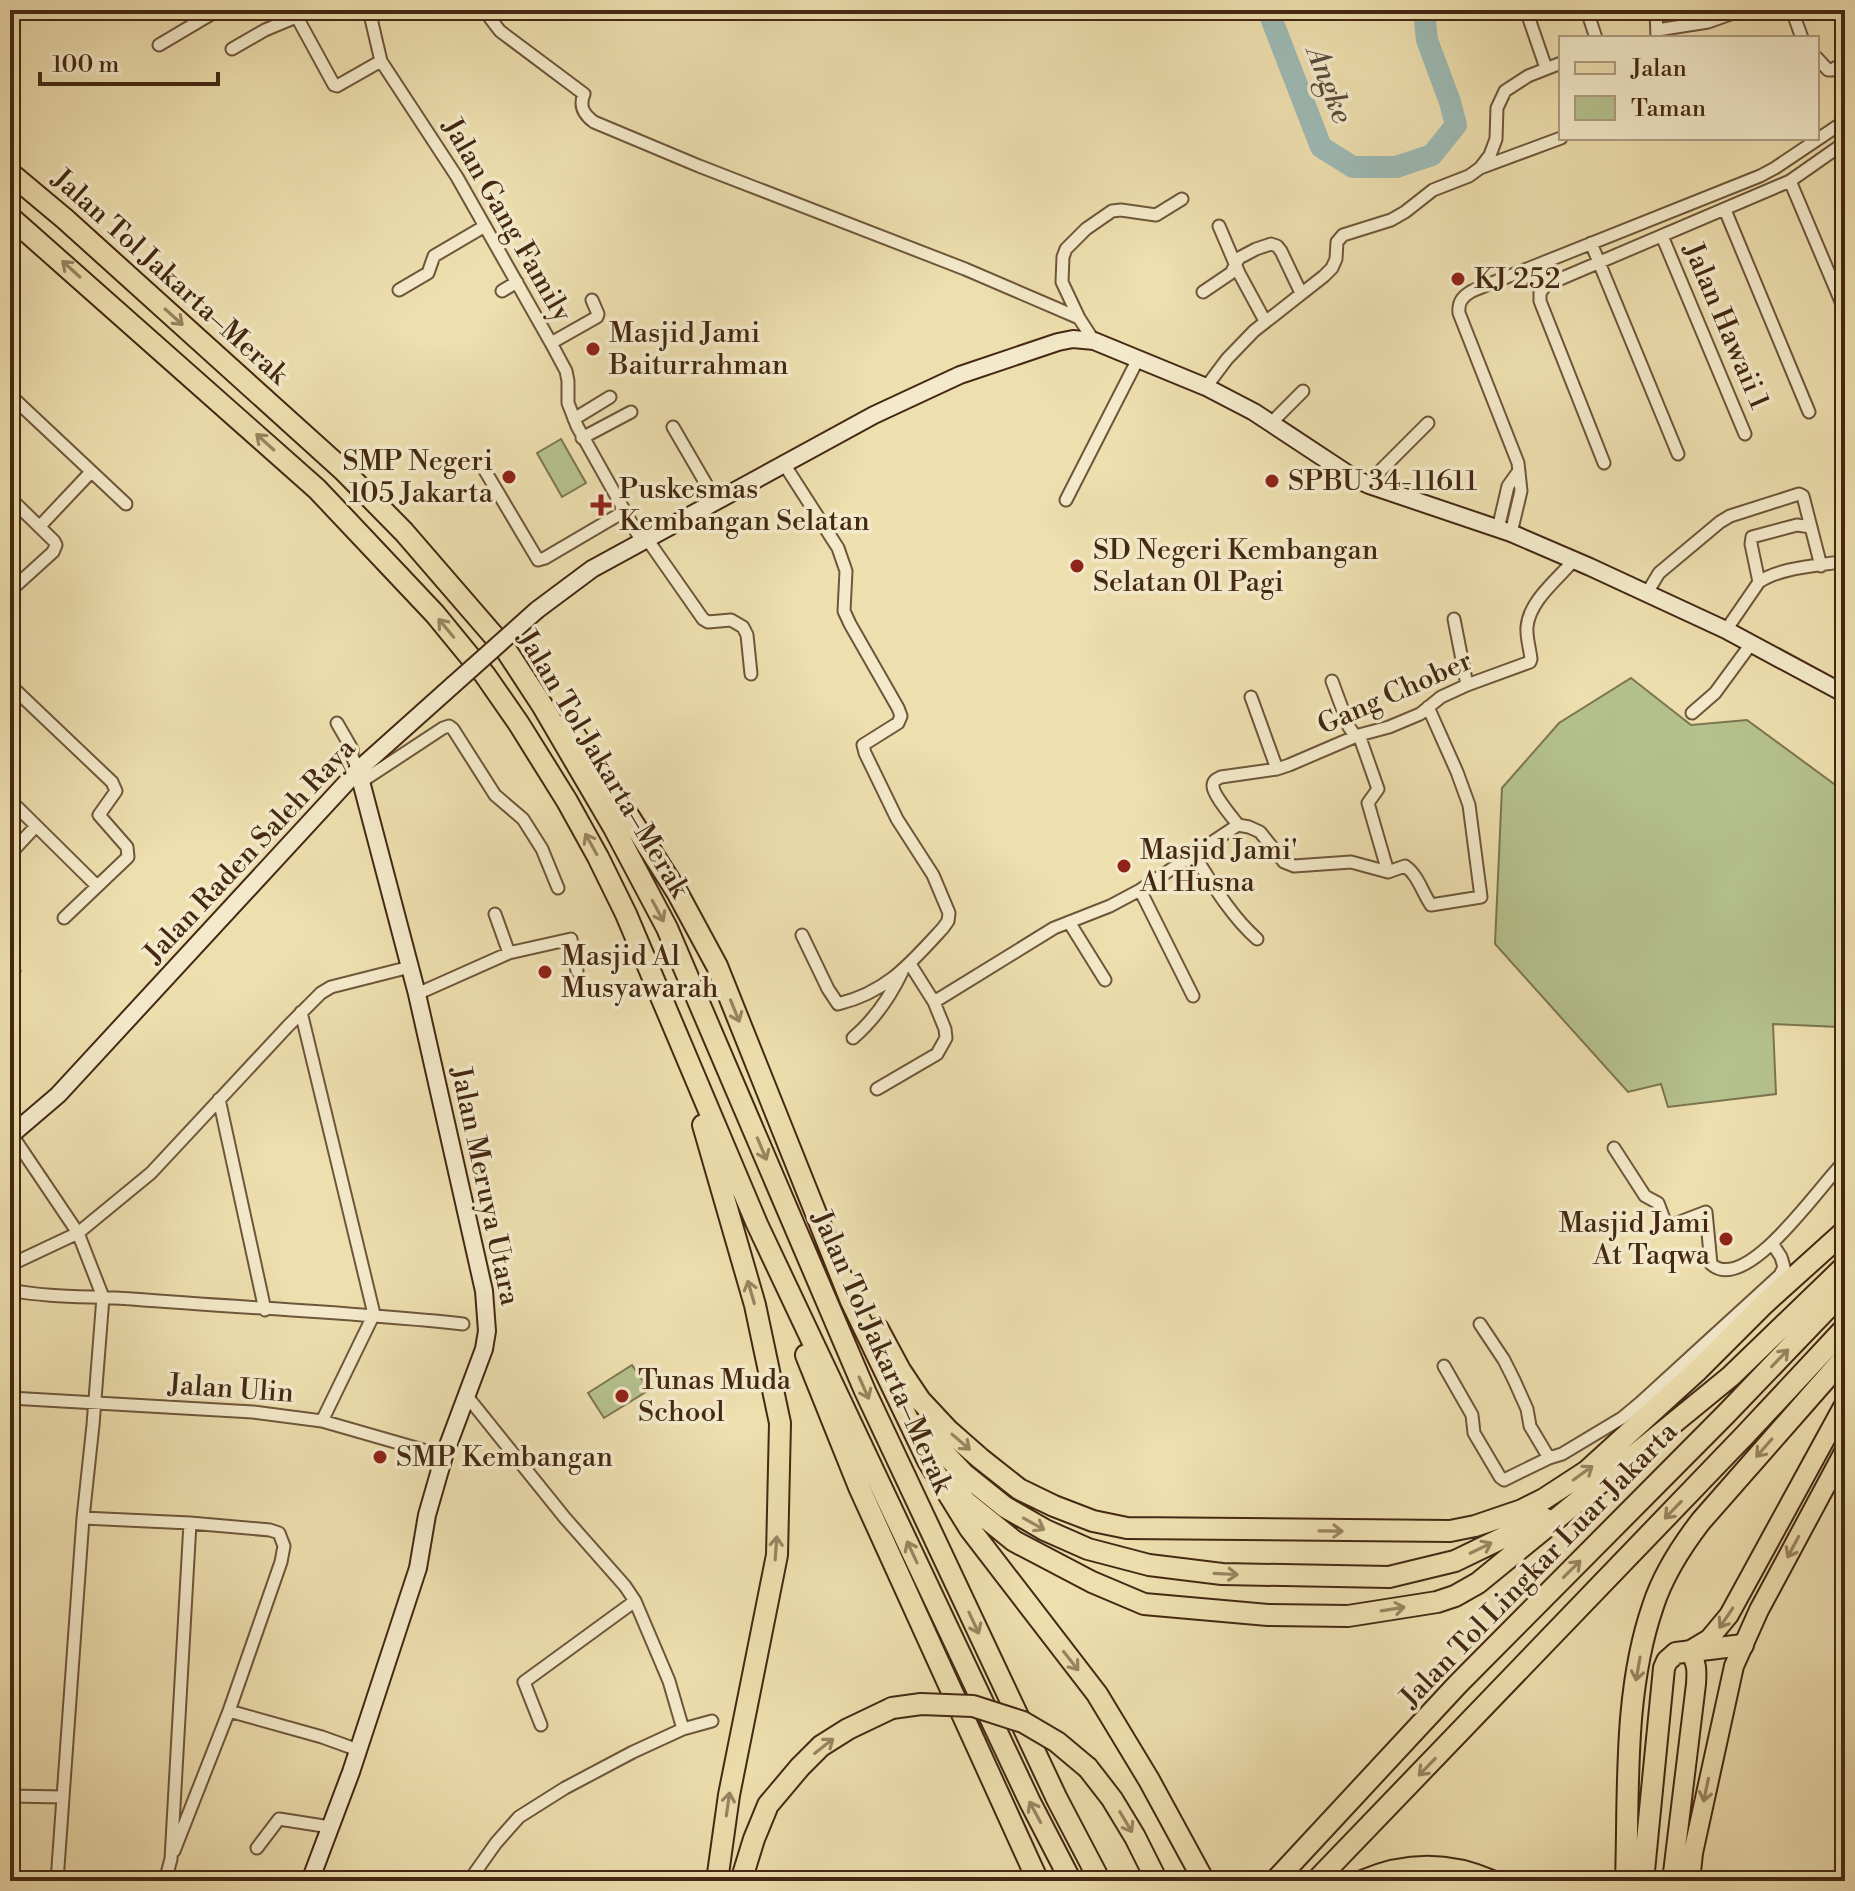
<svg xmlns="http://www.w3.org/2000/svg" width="1855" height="1891" font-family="'Libre Bodoni',serif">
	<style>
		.green { fill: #b5c28d; stroke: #7c7550; stroke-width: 2 }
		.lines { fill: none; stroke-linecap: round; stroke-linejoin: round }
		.river { stroke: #9dbab5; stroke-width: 22 }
		.minor-casing { stroke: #6e563a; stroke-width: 15 }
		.secondary-casing { stroke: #442813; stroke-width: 20 }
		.primary-casing { stroke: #442813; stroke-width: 22 }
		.motorway-casing { stroke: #442813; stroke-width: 24 }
		.minor { stroke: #f4eacb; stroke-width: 11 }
		.secondary { stroke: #f4eacb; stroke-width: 16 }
		.primary { stroke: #eedfaf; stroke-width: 18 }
		.motorway { stroke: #eedfaf; stroke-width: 20 }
		.secondary-bridge-casing { stroke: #442813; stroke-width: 20; stroke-linecap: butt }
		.motorway-bridge-casing { stroke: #442813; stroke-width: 24; stroke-linecap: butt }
		.secondary-bridge { stroke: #f4eacb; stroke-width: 16 }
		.motorway-bridge { stroke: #eedfaf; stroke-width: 20 }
		.oneway { stroke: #998461 }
		.poi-dot { fill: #8f2418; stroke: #f4eacb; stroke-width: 3 }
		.labels { text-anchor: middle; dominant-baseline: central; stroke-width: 7; stroke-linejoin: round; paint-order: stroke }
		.street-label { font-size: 28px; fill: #442813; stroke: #f4eacb }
		.poi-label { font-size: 28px; fill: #442813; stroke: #f4eacb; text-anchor: start }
		.water-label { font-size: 30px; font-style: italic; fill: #5a4c3c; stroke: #f4eacb }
	</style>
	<rect width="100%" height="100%" fill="#eedfaf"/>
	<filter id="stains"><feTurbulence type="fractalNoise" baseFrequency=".0025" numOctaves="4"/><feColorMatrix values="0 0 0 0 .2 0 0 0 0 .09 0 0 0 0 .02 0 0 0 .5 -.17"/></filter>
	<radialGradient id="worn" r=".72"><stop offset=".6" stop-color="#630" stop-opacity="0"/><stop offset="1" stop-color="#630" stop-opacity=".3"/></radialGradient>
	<!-- green -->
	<path class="green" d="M561 439 586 483 562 497 537 453Z
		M1631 678 1691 725 1747 720 1845 792V1052L1840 1051 1839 1027 1773 1024 1776 1094 1668 1107 1661 1084 1628 1092 1495 944 1502 788 1559 723Z
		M632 1365 649 1390 604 1418 588 1393Z"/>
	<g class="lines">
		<!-- river -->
		<path class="river" d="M1268 10 1321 147 1353 167H1396L1432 155 1456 125 1450 102 1427 40 1424 10"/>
		<!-- minor casing -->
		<g class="minor-casing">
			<path id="minor" d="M293 10 334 85 337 86 381 61
				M369 10 381 61 457 177 551 343 566 371 568 381V403L577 426 642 542
				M488 10 490 18 500 31 584 94C579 106 583 114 594 122L699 166 965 269 1079 318 1094 341
				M1526 10 1546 68
				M1656 10 1657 38
				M1788 10 1794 16 1802 38
				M1587 11 1596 38
				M1657 30 1708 22 1742 10
				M159 45 218 10
				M232 49 265 30 313 10
				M1817 58 1828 70H1832L1845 62
				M1480 168 1561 138
				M1790 181 1845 311
				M1725 210 1809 412
				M1219 226 1239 273 1265 321
				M1662 236 1745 434
				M1591 243 1678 454
				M399 290 428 273 434 256 485 226
				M502 291 517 282
				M1203 292 1231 273 1239 258 1256 249 1271 244 1277 246 1281 251 1301 293
				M1079 318 1062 282 1063 257 1066 249 1086 229 1112 211 1121 210 1156 215 1182 199
				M551 343 597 317 598 314 592 300
				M1206 387 1227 359 1254 331 1324 276 1332 268 1336 259 1337 242 1343 235 1391 220 1405 212 1433 190 1469 176 1480 168 1490 155 1496 139 1497 108 1505 91 1528 76 1561 63
				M10 395 126 504
				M574 419 610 397
				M1272 422 1303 391
				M673 427 716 501
				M582 438 631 412
				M1604 463 1540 301V293L1546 285 1790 181 1840 146 1845 144
				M784 464 838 548 846 571 844 611 850 624 898 708 901 716 898 723 863 745 865 753 897 819 933 875 949 913 948 921 943 928C910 964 887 992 838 1004L828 989 802 935
				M484 469 538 560 545 558 625 511
				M1369 485 1379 472 1428 423
				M10 498 54 541 56 545 53 552 10 591
				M1066 500 1138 359
				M40 526 91 472
				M1498 529 1508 486 1518 472
				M1511 533 1521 491 1518 463 1459 313C1458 302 1462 297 1472 291L1760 176 1775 168 1845 121
				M647 539 703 619 708 622 731 620 743 627 747 635 751 674
				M1759 582 1751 544 1752 537 1797 525 1811 527
				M1647 593 1659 573 1720 522 1730 516 1799 494 1803 496 1821 566
				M1454 619 1467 685
				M1726 630 1759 582C1781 567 1819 566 1845 561
				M1332 681 1349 727 1356 737
				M10 685 112 782 116 791 99 815 127 847 128 857 64 918
				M1251 697 1277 769
				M1692 713 1715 693 1751 644
				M337 723 352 749V756L358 770
				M1359 735 1378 789 1368 803 1388 872
				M361 782 443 728 449 726 453 729 495 795 523 819 542 849 558 888
				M10 800 97 886
				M1238 825C1233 818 1213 795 1213 786 1213 780 1217 779 1221 777L1277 769 1289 765 1359 735 1389 727 1420 714 1441 697 1467 685 1530 662 1531 659C1530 649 1526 637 1527 627 1529 601 1558 579 1574 560
				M1238 825 1249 827 1260 832 1284 862 1294 866 1351 862 1388 872 1405 866C1418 875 1422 892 1431 905L1481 897 1469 805 1457 772 1428 707
				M10 854 36 826
				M1194 855C1213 885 1231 916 1257 939
				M1140 890 1193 996
				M495 914 509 953
				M1069 922 1105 980
				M10 975 14 971
				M417 994 509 953 571 939 577 971
				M934 1002 1054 928 1110 906 1140 890 1238 825
				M301 1012 374 1314 322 1421
				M853 1038C875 1019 890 997 902 972
				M877 1089 937 1054 946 1038 945 1029 934 1002 910 964
				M219 1099 265 1310
				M12 1135 78 1233 103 1297 93 1425 83 1518 57 1881
				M1614 1148 1645 1196 1658 1203 1667 1227 1706 1212 1711 1264C1747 1296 1821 1183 1845 1161
				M10 1265 78 1233 151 1173 288 1026 321 993 331 987 410 967
				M10 1290C50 1298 92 1296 132 1299 243 1308 353 1312 463 1324
				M1480 1324 1504 1360 1514 1380 1527 1409 1530 1426 1549 1458
				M1444 1366 1472 1415 1474 1433 1500 1477 1504 1480 1549 1458 1562 1454 1622 1418 1640 1403 1780 1275 1784 1267 1781 1257 1772 1243
				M466 1395 565 1518 625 1586 635 1601 669 1681 683 1729
				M10 1398 253 1412 322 1421 444 1456
				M83 1518 190 1523 171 1859 165 1881
				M229 1711 322 1737 358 1750
				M541 1725 524 1682 635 1601
				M10 1796 63 1797
				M257 1848 279 1819 330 1827
				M174 1851 229 1711 281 1562 284 1546 279 1533 270 1530 190 1523
				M469 1881 496 1843 519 1817 565 1788 633 1752 683 1729 712 1721"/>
		</g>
		<!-- secondary casing -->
		<g class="secondary-casing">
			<path id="secondary" d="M537 610 592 569 874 415 960 375 1058 342 1073 339 1094 341 1206 387 1254 412 1354 478 1369 485 1511 533 1590 567 1726 630 1845 694
				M10 1136 58 1095 358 770 453 685
				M310 1881 351 1772 418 1568 427 1515 444 1456 484 1349 487 1331 484 1291 417 994 358 770"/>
		</g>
		<!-- primary casing -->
		<g class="primary-casing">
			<path id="primary" d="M1672 1881 1696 1684C1697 1670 1697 1662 1689 1651L1709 1639 1729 1615 1845 1403
				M1690 1881 1693 1853 1734 1666 1759 1610 1845 1450"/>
		</g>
		<!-- motorway casing -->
		<g class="motorway-casing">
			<path id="motorway" d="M10 173 65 219 343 470 404 532 506 650 542 705 614 828 667 928 865 1391 1057 1799 1100 1881
				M10 217 317 489 435 614 485 675 519 724 567 801 598 857 626 914 757 1224 1030 1802 1071 1881
				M567 723 628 815 677 892 717 966 851 1301 928 1461 970 1529 1097 1694 1149 1780 1204 1881
				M703 1125 755 1305 780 1423 777 1555 729 1795 717 1881
				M878 1329 900 1370 920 1400 948 1430 981 1459 1019 1489 1054 1506 1093 1521 1127 1528 1450 1531 1475 1526 1522 1510 1544 1499 1587 1471 1698 1370 1764 1304 1845 1231
				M806 1355 859 1487 1038 1881
				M918 1425 964 1474 1005 1507 1045 1530 1088 1549 1149 1565 1222 1574 1389 1577 1455 1561 1544 1518
				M955 1490 966 1502 1014 1541 1092 1582 1144 1604 1268 1615 1348 1616 1437 1602 1455 1596 1478 1583 1731 1376 1845 1266
				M1088 1768 1112 1799 1135 1837 1157 1881
				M741 1881 754 1839 768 1805 800 1767 821 1746 848 1729 892 1708
				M1275 1881 1458 1684 1726 1414 1845 1290
				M1316 1881 1746 1434 1845 1328
				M1362 1881C1406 1862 1449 1862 1492 1881
				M1626 1881C1629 1791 1623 1693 1653 1606 1663 1575 1681 1547 1701 1521L1845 1357
				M1643 1881 1664 1668 1667 1661 1676 1653 1743 1645"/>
		</g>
		<!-- minor -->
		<use href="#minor" class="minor"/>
		<!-- secondary -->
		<use href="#secondary" class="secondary"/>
		<!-- primary -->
		<use href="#primary" class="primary"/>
		<!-- motorway -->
		<use href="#motorway" class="motorway"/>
		<!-- secondary-bridge casing -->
		<g class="secondary-bridge-casing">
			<path id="secondary-bridge" d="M453 685 537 610"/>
		</g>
		<!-- motorway-bridge casing -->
		<g class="motorway-bridge-casing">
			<path id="motorway-bridge" d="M892 1708 921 1704 973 1706 1023 1722 1057 1742 1088 1768"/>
		</g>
		<!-- secondary-bridge -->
		<use href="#secondary-bridge" class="secondary-bridge"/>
		<!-- motorway-bridge -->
		<use href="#motorway-bridge" class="motorway-bridge"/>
	</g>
	<!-- one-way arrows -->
	<defs><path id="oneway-shaft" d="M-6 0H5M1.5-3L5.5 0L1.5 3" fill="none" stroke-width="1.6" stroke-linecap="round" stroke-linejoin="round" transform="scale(2)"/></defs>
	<g class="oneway">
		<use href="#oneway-shaft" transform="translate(71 269) rotate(-138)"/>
		<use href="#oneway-shaft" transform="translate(174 317) rotate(42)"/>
		<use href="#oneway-shaft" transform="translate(265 442) rotate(-138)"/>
		<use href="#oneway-shaft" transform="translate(446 628) rotate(-130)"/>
		<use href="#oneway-shaft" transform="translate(591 844) rotate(-119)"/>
		<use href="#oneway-shaft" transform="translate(658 911) rotate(62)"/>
		<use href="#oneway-shaft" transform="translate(735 1011) rotate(68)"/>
		<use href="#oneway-shaft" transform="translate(762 1149) rotate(67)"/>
		<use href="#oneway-shaft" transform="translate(751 1292) rotate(-106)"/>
		<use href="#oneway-shaft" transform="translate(1780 1358) rotate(-46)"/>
		<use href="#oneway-shaft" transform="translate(864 1388) rotate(66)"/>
		<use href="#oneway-shaft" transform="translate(961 1442) rotate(41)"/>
		<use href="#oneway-shaft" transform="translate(1764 1448) rotate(131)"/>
		<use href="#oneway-shaft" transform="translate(1583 1473) rotate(-36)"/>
		<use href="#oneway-shaft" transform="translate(1673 1510) rotate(134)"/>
		<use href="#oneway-shaft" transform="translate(1034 1524) rotate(29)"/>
		<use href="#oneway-shaft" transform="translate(1331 1531) rotate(1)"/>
		<use href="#oneway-shaft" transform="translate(1793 1547) rotate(118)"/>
		<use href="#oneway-shaft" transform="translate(776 1548) rotate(-86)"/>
		<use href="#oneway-shaft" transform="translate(1481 1548) rotate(-26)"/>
		<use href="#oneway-shaft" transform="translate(912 1552) rotate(-115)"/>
		<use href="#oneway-shaft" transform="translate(1572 1569) rotate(-45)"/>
		<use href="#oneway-shaft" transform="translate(1226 1574) rotate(3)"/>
		<use href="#oneway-shaft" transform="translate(1393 1609) rotate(-9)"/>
		<use href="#oneway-shaft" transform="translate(1726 1618) rotate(124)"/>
		<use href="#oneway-shaft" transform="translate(974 1623) rotate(65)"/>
		<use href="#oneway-shaft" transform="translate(1071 1661) rotate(52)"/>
		<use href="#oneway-shaft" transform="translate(1638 1669) rotate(100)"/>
		<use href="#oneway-shaft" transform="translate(824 1746) rotate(-38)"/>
		<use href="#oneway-shaft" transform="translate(1427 1767) rotate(134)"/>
		<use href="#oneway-shaft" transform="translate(1706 1790) rotate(102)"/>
		<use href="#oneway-shaft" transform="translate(728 1804) rotate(-82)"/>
		<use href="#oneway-shaft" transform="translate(1035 1812) rotate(-118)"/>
		<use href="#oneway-shaft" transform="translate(1126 1822) rotate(59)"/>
	</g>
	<!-- markers -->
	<g class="poi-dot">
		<circle cx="1458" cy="279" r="8"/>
		<circle cx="593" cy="349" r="8"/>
		<circle cx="509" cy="477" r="8"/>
		<circle cx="1272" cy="481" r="8"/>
		<path d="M597 493h8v8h8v8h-8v8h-8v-8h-8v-8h8z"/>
		<circle cx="1077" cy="566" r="8"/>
		<circle cx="1124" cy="866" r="8"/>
		<circle cx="545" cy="972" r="8"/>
		<circle cx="1726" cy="1239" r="8"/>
		<circle cx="622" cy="1396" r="8"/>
		<circle cx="380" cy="1457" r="8"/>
	</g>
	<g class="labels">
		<!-- street labels -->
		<g class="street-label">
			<text transform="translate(507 220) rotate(60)">Jalan Gang Family</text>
			<text transform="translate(170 277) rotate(42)">Jalan Tol Jakarta–Merak</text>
			<text transform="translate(1726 326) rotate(67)">Jalan Hawaii 1</text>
			<text transform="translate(1395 693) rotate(-24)">Gang Chober</text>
			<text transform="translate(603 764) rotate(59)">Jalan Tol Jakarta–Merak</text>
			<text transform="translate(250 851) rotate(-47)">Jalan Raden Saleh Raya</text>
			<text transform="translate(485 1186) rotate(78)">Jalan Meruya Utara</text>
			<text transform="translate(882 1352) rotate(66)">Jalan Tol Jakarta–Merak</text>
			<text transform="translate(231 1389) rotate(4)">Jalan Ulin</text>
			<text transform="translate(1539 1565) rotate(-46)">Jalan Tol Lingkar Luar Jakarta</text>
		</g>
		<!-- poi labels -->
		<g class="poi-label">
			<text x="1474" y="279">KJ 252</text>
			<text x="609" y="333">Masjid Jami<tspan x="609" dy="32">Baiturrahman</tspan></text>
			<text x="493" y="461" text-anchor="end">SMP Negeri<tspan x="493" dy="32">105 Jakarta</tspan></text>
			<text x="1288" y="481">SPBU 34-11611</text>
			<text x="619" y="489">Puskesmas<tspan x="619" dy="32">Kembangan Selatan</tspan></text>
			<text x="1093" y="550">SD Negeri Kembangan<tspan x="1093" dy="32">Selatan 01 Pagi</tspan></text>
			<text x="1140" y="850">Masjid Jami'<tspan x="1140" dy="32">Al Husna</tspan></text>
			<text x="561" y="956">Masjid Al<tspan x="561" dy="32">Musyawarah</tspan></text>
			<text x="1710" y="1223" text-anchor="end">Masjid Jami<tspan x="1710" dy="32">At Taqwa</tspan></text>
			<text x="638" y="1380">Tunas Muda<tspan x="638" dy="32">School</tspan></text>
			<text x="396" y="1457">SMP Kembangan</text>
		</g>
		<!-- water labels -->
		<g class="water-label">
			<text transform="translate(1329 85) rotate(69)">Angke</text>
		</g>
	</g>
	<!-- margin -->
	<rect width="1855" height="1891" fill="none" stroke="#eedfaf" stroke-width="40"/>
	<rect x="12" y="12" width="1831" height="1867" fill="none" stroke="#442813" stroke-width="4"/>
	<rect x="20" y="20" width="1815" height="1851" fill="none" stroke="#442813" stroke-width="2"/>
	<!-- legend -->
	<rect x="1559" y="36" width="260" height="104" fill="#f4eacb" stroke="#ae9c81" stroke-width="2"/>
	<rect x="1575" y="62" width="40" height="12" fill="#eedfaf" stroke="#ae9c81" stroke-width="2"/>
	<text x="1631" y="76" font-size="24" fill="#442813">Jalan</text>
	<rect x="1575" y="96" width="40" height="24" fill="#b5c28d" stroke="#ae9c81" stroke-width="2"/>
	<text x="1631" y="116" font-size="24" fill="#442813">Taman</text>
	<!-- scale -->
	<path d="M40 72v12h178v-12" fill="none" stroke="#442813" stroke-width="4"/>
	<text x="52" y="72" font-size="24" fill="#442813" stroke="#f4eacb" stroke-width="6" paint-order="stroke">100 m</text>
	<rect width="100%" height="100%" filter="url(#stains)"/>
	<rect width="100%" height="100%" fill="url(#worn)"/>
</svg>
